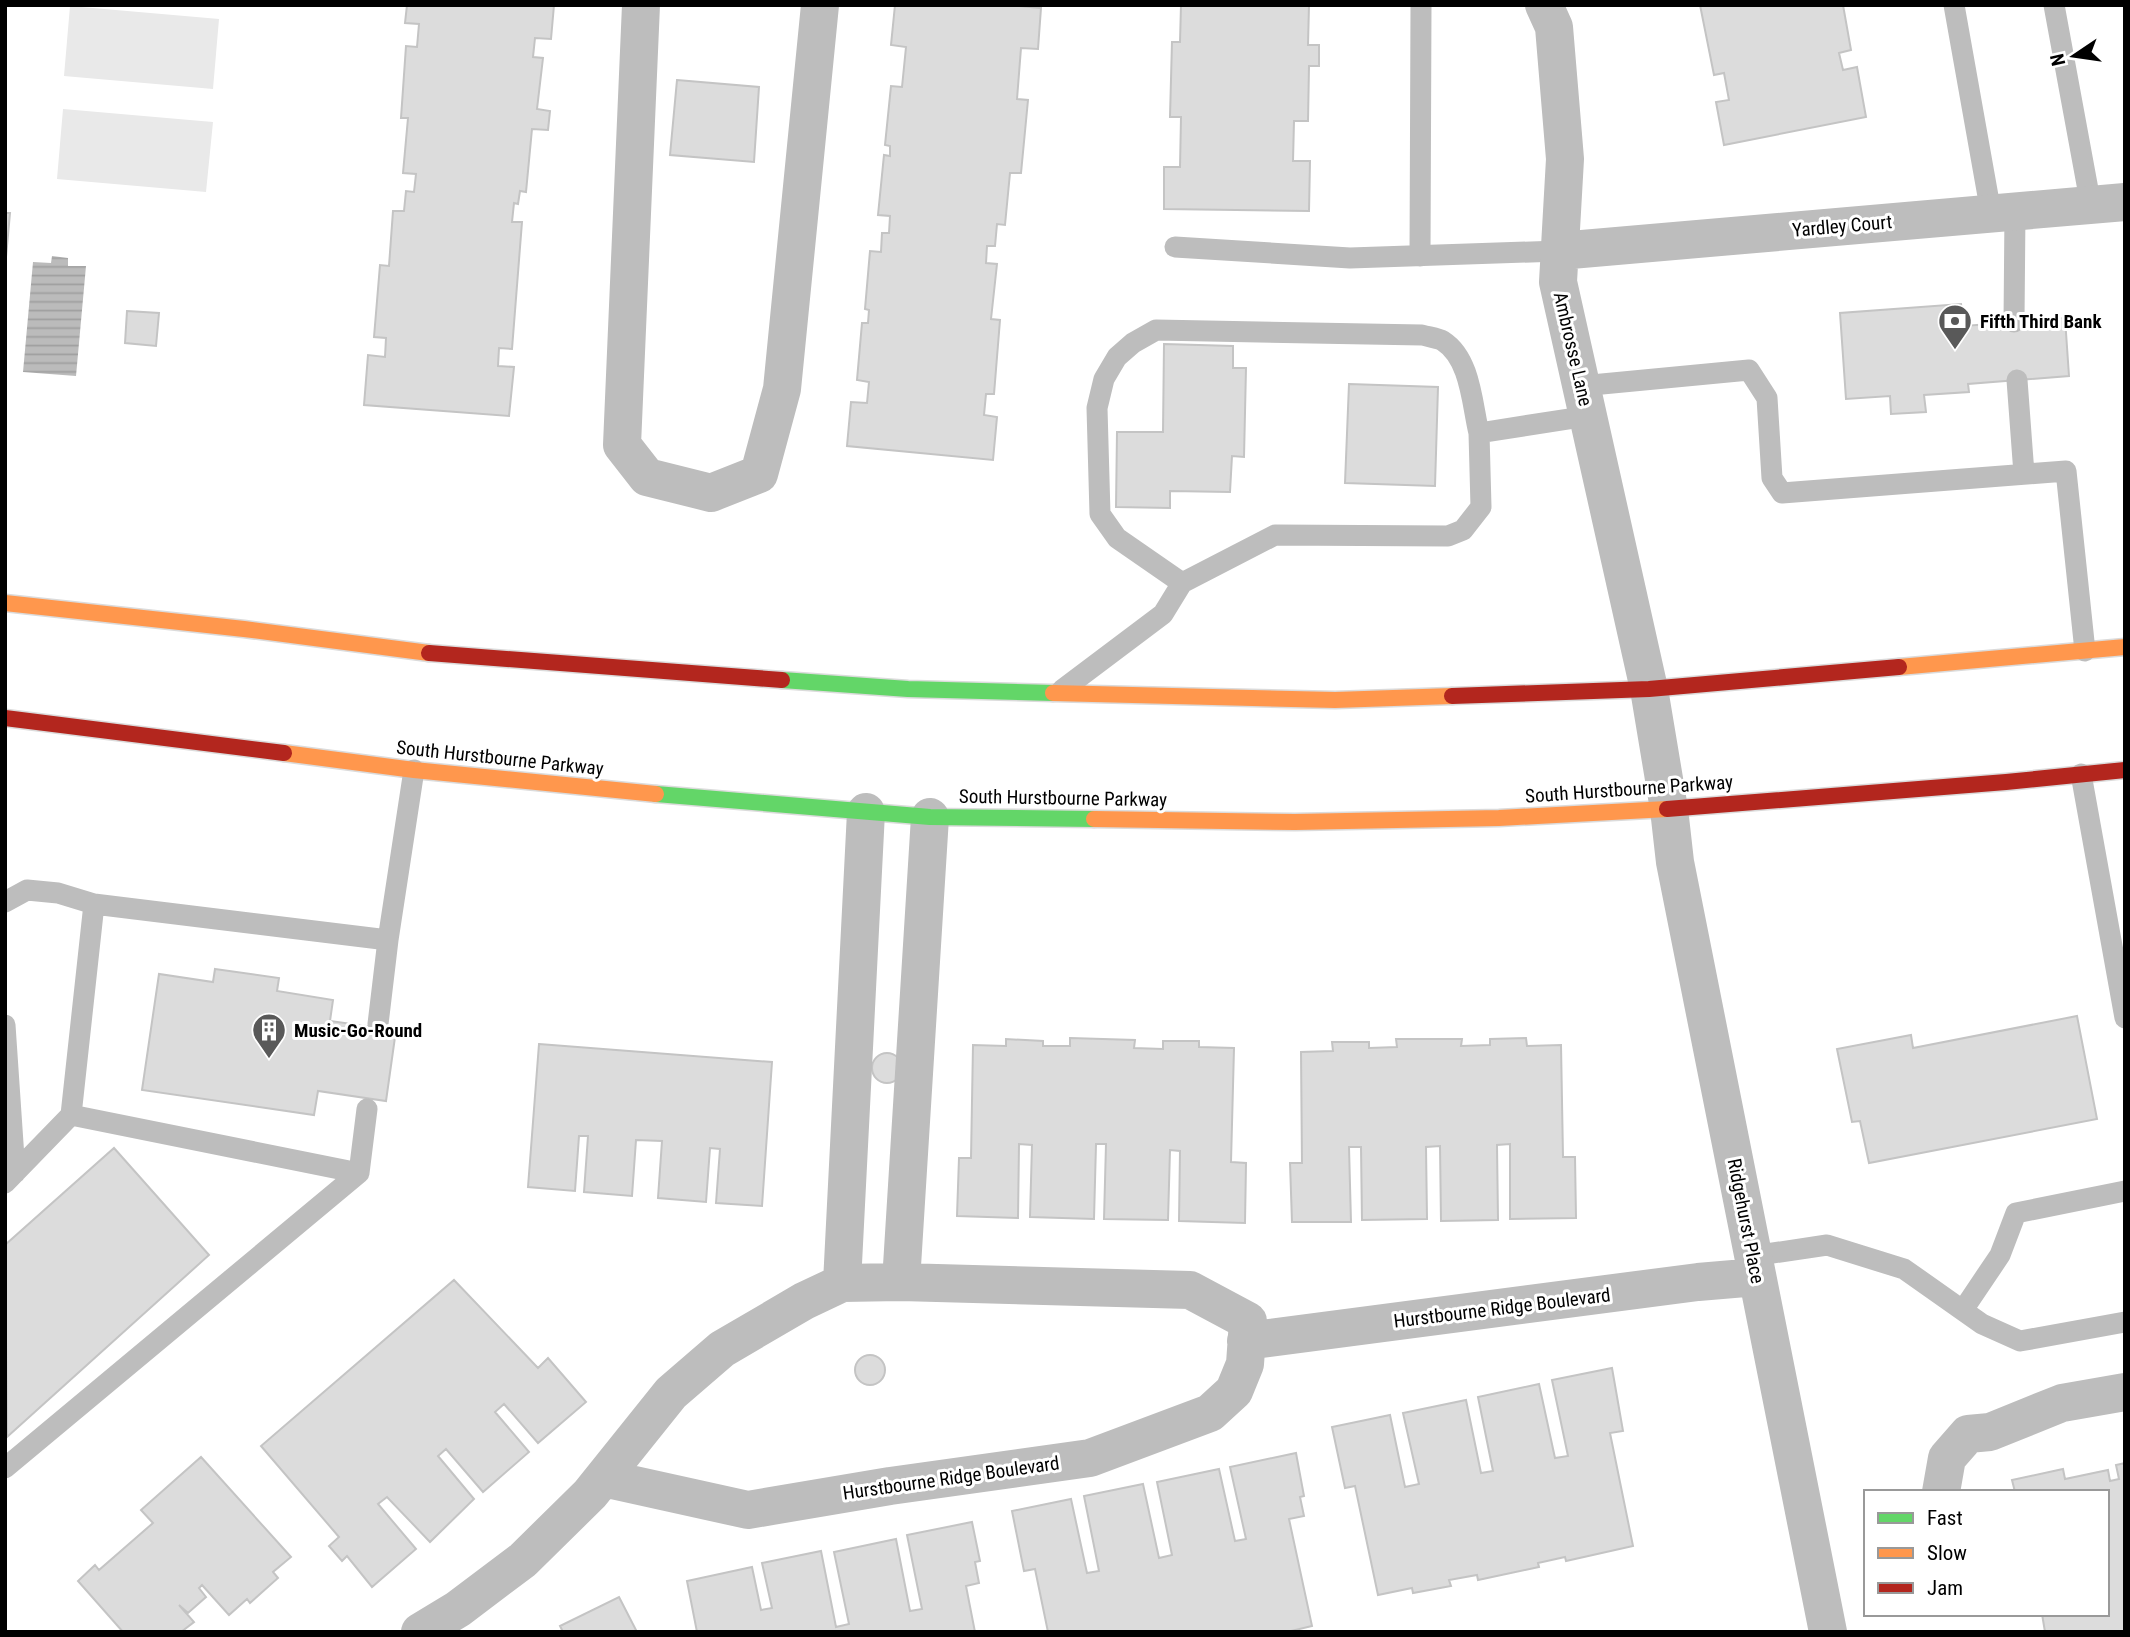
<svg xmlns="http://www.w3.org/2000/svg" width="2130" height="1637" font-family="'Roboto Condensed',sans-serif">
	<style>
		.grass { fill: #e9e9e9 }
		.water { fill: url(#water-rules) }
		.building { fill: #dcdcdc; stroke: #c4c4c4; stroke-width: 2 }
		.lines { fill: none; stroke-linecap: round; stroke-linejoin: round }
		.fast-casing { stroke: #dbdbdb; stroke-width: 19 }
		.slow-casing { stroke: #dbdbdb; stroke-width: 19 }
		.jam-casing { stroke: #dbdbdb; stroke-width: 19 }
		.lane { stroke: #bdbdbd; stroke-width: 21 }
		.street { stroke: #bdbdbd; stroke-width: 38 }
		.fast { stroke: #63d668; stroke-width: 16 }
		.slow { stroke: #ff974d; stroke-width: 16 }
		.jam { stroke: #b3261e; stroke-width: 16 }
		.labels { text-anchor: middle; dominant-baseline: central; stroke-width: 6; stroke-linejoin: round; paint-order: stroke }
		.street-label { font-size: 19px; fill: #000; stroke: #fff }
		.poi-label { font-size: 19px; font-weight: bold; fill: #000; stroke: #fff; text-anchor: start }
	</style>
	<defs>
		<pattern id="water-rules" width="6" height="5" patternUnits="userSpaceOnUse" patternTransform="scale(1.75)"><rect width="6" height="5" fill="#bbb"/><path d="M0 2.5h6" fill="none" stroke="#9f9f9f"/></pattern>
	</defs>
	<rect width="100%" height="100%" fill="#fff"/>
	<!-- grass -->
	<path class="grass" d="M70 6 219 19 213 89 64 76Z
		M63 109 213 122 206 192 57 179Z"/>
	<!-- water -->
	<path class="water" d="M52 256 68 258V266H86L76 376 23 372 33 262 51 263Z"/>
	<!-- building -->
	<path class="building" d="M407 5H554L551 39 535 38 533 57 543 58 537 109 550 111 548 130 532 129 526 192 520 191 518 204 514 203 512 222H522L512 349 499 348 498 366 514 367 509 416 364 405 368 355 385 357 386 338 374 337 380 265 389 266 393 211H404L406 191 414 192 416 174 403 173 408 118H401L406 46 417 47 419 24 405 23Z
		M895 5H1009L1041 8 1038 49 1021 48 1017 99 1028 100 1021 173H1010L1005 225 997 224 995 246H987L986 263 997 264 991 319 1000 320 994 394H986L984 415 997 417 993 460 847 446 851 402 867 403 869 382 857 380 862 323H868L869 310 865 309 870 251 881 252 882 233H889L890 216 878 215 884 155 890 156V146L885 145 891 86 902 87 906 47 891 45Z
		M1181 5H1309L1308 45H1319V66H1309L1308 121H1294L1293 161H1310L1309 211 1164 209V167H1180L1181 117H1170L1172 42H1180Z
		M1700 5H1843L1851 50 1839 53 1843 70 1857 67 1866 117 1724 145 1716 102 1729 100 1724 73 1714 75Z
		M677 80 759 87 754 162 670 155Z
		M5 213H10L6 257H5Z
		M1961 304 1964 326 2065 318 2069 376 1968 384 1969 392 1924 395 1926 412 1891 414 1890 396 1846 399 1840 313Z
		M127 311 159 313 156 346 125 343Z
		M1164 344 1233 346V368H1246L1244 457 1232 456 1230 492 1170 491V508L1116 507 1117 432H1163Z
		M1349 384 1438 387 1435 486 1345 483Z
		M215 969 279 978 277 991 333 1000 330 1021 396 1030 386 1101 318 1091 314 1115 142 1090 159 974 213 982Z
		M2077 1016 2097 1119 1869 1163 1860 1121 1852 1122 1837 1049 1911 1035 1913 1048Z
		M1070 1038 1135 1040 1134 1048 1163 1049V1041H1199V1047L1234 1048 1231 1162 1246 1163 1245 1223 1179 1221 1180 1151 1170 1150 1168 1220 1104 1219 1106 1144H1096L1094 1219 1030 1217 1032 1145 1019 1144 1018 1218 957 1216 959 1158H971L973 1045 1006 1046V1039L1043 1041V1046H1070Z
		M1526 1038 1527 1046 1561 1045 1563 1157H1575L1576 1218 1510 1219V1144L1497 1145 1498 1220 1441 1221 1440 1146 1426 1147 1427 1219 1362 1220 1361 1147H1349L1351 1222H1292L1290 1163H1302L1301 1052 1333 1051 1332 1042H1369V1048L1397 1047 1396 1039H1462L1461 1046 1490 1045V1039Z
		M539 1044 772 1062 762 1206 716 1203 720 1149 710 1148 706 1202 658 1198 662 1141 636 1140 632 1196 584 1192 588 1136H579L575 1191 528 1187Z
		M872 1068a15 15 0 1 1 30 0a15 15 0 1 1-30 0Z
		M114 1148 209 1255 7 1437 5 1245Z
		M454 1280 538 1368 548 1358 586 1402 538 1443 504 1404 495 1412 529 1452 483 1492 446 1449 438 1456 474 1499 430 1542 387 1497 378 1504 416 1549 372 1587 347 1556 342 1561 329 1546 339 1537 261 1446Z
		M855 1370a15 15 0 1 1 30 0a15 15 0 1 1-30 0Z
		M1612 1368 1623 1431 1610 1433 1633 1546 1566 1561 1565 1557 1538 1563 1539 1567 1478 1580 1477 1575 1449 1580 1451 1586 1413 1593 1412 1588 1378 1595 1355 1486 1345 1488 1332 1427 1390 1415 1405 1487 1419 1484 1403 1413 1466 1400 1481 1473 1493 1471 1478 1397 1539 1384 1555 1458 1568 1456 1552 1380Z
		M1296 1453 1304 1496 1300 1497 1304 1516 1289 1519 1312 1626 1287 1632H1048L1035 1569 1024 1571 1012 1511 1071 1499 1087 1573 1099 1571 1084 1496 1143 1484 1159 1558 1172 1555 1157 1482 1219 1469 1235 1541 1246 1539 1230 1467Z
		M201 1457 291 1557 273 1572 278 1578 250 1603 247 1599 229 1615 202 1585 199 1588 206 1597 188 1613 179 1605 194 1622 181 1632H123L78 1581 95 1565 99 1570 153 1523 141 1510Z
		M2125 1463V1632H2045L2042 1614H2107V1492H2015L2012 1480 2063 1469 2065 1479 2108 1470 2110 1481 2119 1479 2116 1465Z
		M972 1522 980 1561 975 1562 979 1583 966 1586 975 1632H697L687 1581 752 1567 761 1610 772 1608 762 1563 821 1551 836 1627 849 1624 834 1552 896 1539 910 1611 922 1609 907 1535Z
		M619 1597 637 1632H563L560 1626Z"/>
	<g class="lines">
		<!-- fast casing -->
		<g class="fast-casing">
			<path id="fast" d="M782 680 908 689 1053 693
				M656 794 930 817 1094 819"/>
		</g>
		<!-- slow casing -->
		<g class="slow-casing">
			<path id="slow" d="M5 603 244 629 429 653
				M1899 667 2125 647
				M1053 693 1335 700 1452 696
				M284 753 414 770 656 794
				M1094 819 1295 822 1499 818 1667 809"/>
		</g>
		<!-- jam casing -->
		<g class="jam-casing">
			<path id="jam" d="M429 653 782 680
				M1452 696 1649 689 1899 667
				M5 718 284 753
				M1667 809 2006 782 2125 770"/>
		</g>
		<!-- lane -->
		<path class="lane" d="M1954 5 1991 213
			M2054 5 2091 206
			M1175 247 1350 258 1559 251
			M1420 256 1421 5
			M2014 322 2015 211
			M2017 380 2024 474
			M1581 386 1749 370 1767 398 1772 478 1782 493 2066 471 2085 651
			M1182 583 1275 535 1448 536 1463 530 1481 507 1479 433
			M1062 690 1163 614 1182 583 1117 538 1100 514 1097 408 1104 379 1117 357 1133 343 1156 330 1422 335C1429 337 1438 338 1443 341 1471 359 1472 405 1479 433L1588 416
			M2081 774 2125 1018
			M5 902 27 890 58 893 94 904
			M378 1024 388 940
			M5 1025 15 1173
			M71 1115 359 1173 367 1109
			M5 1183 71 1115 94 904 388 940 414 770
			M1753 1256 1827 1245 1904 1269 1982 1324 2020 1341 2125 1322
			M1963 1310 2000 1255 2016 1213 2125 1191
			M5 1468 359 1173"/>
		<!-- street -->
		<path class="street" d="M641 5 622 445 647 477 711 493 759 474 782 389 820 5
			M1544 5 1554 27 1565 159 1558 282 1649 689 1669 809 1675 862 1828 1632
			M1559 251 2125 202
			M901 1282 930 817
			M842 1283 866 812
			M1246 1341 1698 1282 1757 1277
			M1941 1492 1947 1458 1968 1434 1990 1432 2062 1403 2125 1392
			M420 1632 458 1609 523 1560 590 1494 671 1393 722 1349 804 1301 842 1283 901 1282 1190 1290 1248 1321 1245 1364 1234 1391 1210 1413 1090 1458 890 1486 748 1510 603 1478"/>
		<!-- fast -->
		<use href="#fast" class="fast"/>
		<!-- slow -->
		<use href="#slow" class="slow"/>
		<!-- jam -->
		<use href="#jam" class="jam"/>
	</g>
	<!-- icons -->
	<defs>
		<g id="bank-pin" transform="scale(1.75)"><path d="M0 17L-7.5 6A9.5 9.5 0 1 1 7.5 6Z" fill="#595959" stroke="#fff"/><path d="M-6-4H6V4H-6ZM0-2.3a2.3 2.3 0 1 0 0 4.6a2.3 2.3 0 1 0 0-4.6Z" fill="#fff"/></g>
		<g id="building-pin" transform="scale(1.75)"><path d="M0 17L-7.5 6A9.5 9.5 0 1 1 7.5 6Z" fill="#595959" stroke="#fff"/><path d="M-4-6H4V6H1V3H-1V6H-4ZM-2.5-4.3h1.7v1.8h-1.7ZM.8-4.3h1.7v1.8H.8ZM-2.5-1h1.7V.8h-1.7ZM.8-1h1.7V.8H.8Z" fill="#fff"/></g>
	</defs>
	<g fill-rule="evenodd">
		<use href="#bank-pin" x="1955" y="321"/>
		<use href="#building-pin" x="269" y="1030"/>
	</g>
	<g class="labels">
		<!-- street labels -->
		<g class="street-label">
			<text transform="translate(1842 226) rotate(-5)">Yardley Court</text>
			<text transform="translate(1573 349) rotate(77)">Ambrosse Lane</text>
			<text transform="translate(500 758) rotate(6)">South Hurstbourne Parkway</text>
			<text transform="translate(1629 789) rotate(-4)">South Hurstbourne Parkway</text>
			<text transform="translate(1063 798) rotate(1)">South Hurstbourne Parkway</text>
			<text transform="translate(1746 1221) rotate(79)">Ridgehurst Place</text>
			<text transform="translate(1502 1308) rotate(-7)">Hurstbourne Ridge Boulevard</text>
			<text transform="translate(951 1478) rotate(-8)">Hurstbourne Ridge Boulevard</text>
		</g>
		<!-- poi labels -->
		<g class="poi-label">
			<text x="1980" y="321">Fifth Third Bank</text>
			<text x="294" y="1030">Music-Go-Round</text>
		</g>
	</g>
	<!-- border -->
	<rect width="2130" height="1637" fill="none" stroke="#000000" stroke-width="14"/>
	<!-- legend -->
	<rect x="1864" y="1490" width="245" height="126" fill="#ffffff" stroke="#999999" stroke-width="2"/>
	<rect x="1878" y="1513" width="35" height="10" fill="#63d668" stroke="#999999" stroke-width="2"/>
	<text x="1927" y="1525" font-size="21" fill="#000000">Fast</text>
	<rect x="1878" y="1548" width="35" height="10" fill="#ff974d" stroke="#999999" stroke-width="2"/>
	<text x="1927" y="1560" font-size="21" fill="#000000">Slow</text>
	<rect x="1878" y="1583" width="35" height="10" fill="#b3261e" stroke="#999999" stroke-width="2"/>
	<text x="1927" y="1595" font-size="21" fill="#000000">Jam</text>
	<!-- north arrow -->
	<g transform="translate(2074 56) rotate(257)" stroke="#ffffff" stroke-width="5" paint-order="stroke">
	<path d="M0-5L12 26L0 18L-12 26Z" fill="#000000"/>
	<text y="-10" font-size="19" font-weight="bold" text-anchor="middle" fill="#000000">N</text>
	</g>
</svg>
